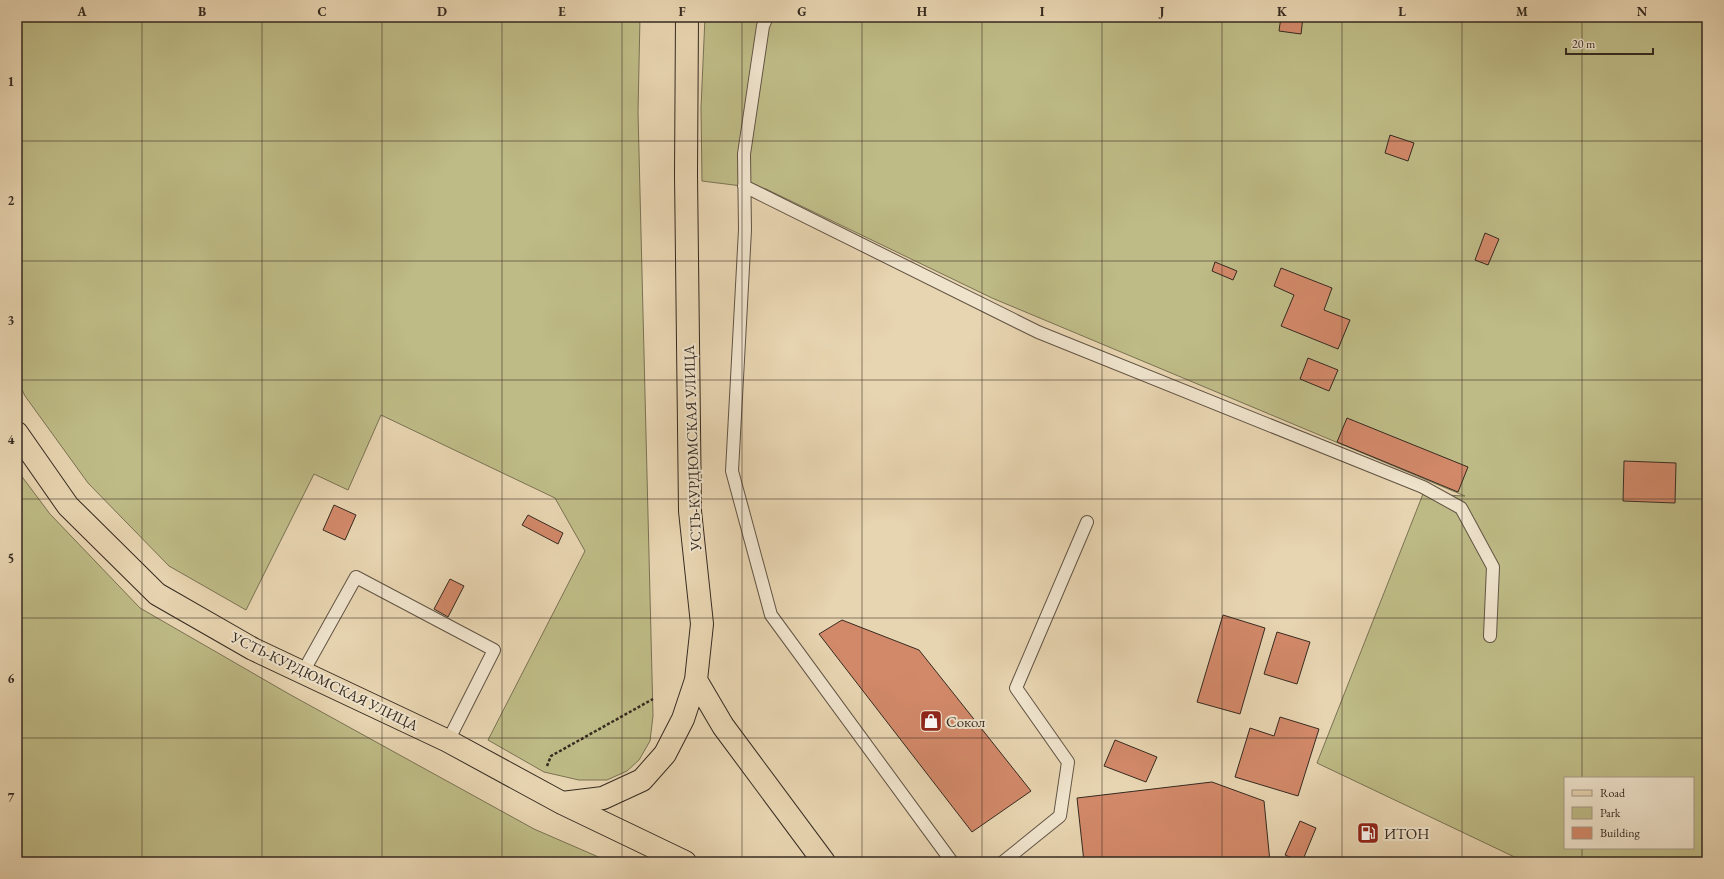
<svg xmlns="http://www.w3.org/2000/svg" width="1724" height="879" font-family="'EB Garamond',serif">
	<style>
		.green { fill: #bebb86; stroke: #7a7253; fill-rule: evenodd }
		.building { fill: #d28969; stroke: #362a20 }
		.lines { fill: none; stroke-linecap: round; stroke-linejoin: round }
		.lane-casing { stroke: #625444; stroke-width: 14 }
		.primary-casing { stroke: #362a20; stroke-width: 24 }
		.path { stroke: #362a20; stroke-width: 2.5; stroke-dasharray: 3 2; stroke-linecap: butt }
		.lane { stroke: #efe3cc; stroke-width: 12 }
		.primary { stroke: #e7d4b0; stroke-width: 22 }
		.grid { fill: none; stroke: #362a20; stroke-width: 1; stroke-opacity: 0.55 }
		.labels { text-anchor: middle; dominant-baseline: central; stroke-width: 4; stroke-linejoin: round; paint-order: stroke }
		.street-label { font-size: 15px; fill: #362a20; stroke: #efe3cc }
		.poi-label { font-size: 15px; fill: #362a20; stroke: #efe3cc; text-anchor: start }
		.neatline { fill: none; stroke: #362a20; stroke-width: 1.5 }
		.grid-label { font-size: 13px; text-anchor: middle; font-weight: bold; fill: #362a20 }
	</style>
	<rect width="100%" height="100%" fill="#e7d4b0"/>
	<filter id="stains"><feTurbulence type="fractalNoise" baseFrequency=".005" numOctaves="4"/><feColorMatrix values="0 0 0 0 .2 0 0 0 0 .09 0 0 0 0 .02 0 0 0 .5 -.17"/></filter>
	<radialGradient id="worn" r=".72"><stop offset=".6" stop-color="#630" stop-opacity="0"/><stop offset="1" stop-color="#630" stop-opacity=".3"/></radialGradient>
	<!-- green -->
	<path class="green" d="M17 17H640L638 112 653 716 650 741 639 760 627 771 607 780H579L544 772 488 740 585 551 555 498 381 415 348 490 314 474 246 610 169 566 88 483 25 396 17 379Z
		M705 17H1707V862H1525L1317 763 1423 494 1465 496 992 298 766 189 702 181 701 108ZM1565 778H1693V848H1565Z
		M17 470 50 514 140 608 289 694 534 829 610 862H17Z"/>
	<!-- building -->
	<path class="building" d="M1281 17H1303L1301 34 1279 31Z
		M1390 135 1414 143 1408 161 1385 153Z
		M1485 233 1499 239 1488 265 1475 260Z
		M1215 262 1237 271 1233 280 1212 271Z
		M1281 268 1332 288 1324 310 1350 320 1338 349 1281 326 1294 295 1274 286Z
		M1308 358 1338 370 1329 391 1300 379Z
		M1347 418 1468 467 1458 492 1337 442Z
		M1624 461 1676 463 1675 503 1623 501Z
		M334 505 356 515 345 540 323 530Z
		M528 515 563 533 558 544 522 525Z
		M450 579 464 586 448 617 434 609Z
		M1223 615 1265 628 1240 714 1197 702Z
		M842 620 919 650 1031 791 972 832 819 634Z
		M1277 632 1310 642 1297 684 1264 674Z
		M1280 717 1319 729 1298 796 1235 777 1250 728 1274 736Z
		M1115 740 1157 757 1146 782 1104 766Z
		M1212 782 1264 801 1270 862H1084L1077 798Z
		M1300 821 1316 828 1302 862 1285 855Z"/>
	<g class="lines">
		<!-- lane casing -->
		<g class="lane-casing">
			<path id="lane" d="M767 17 763 26 744 154 745 230 732 471 771 615 952 862
				M744 186 1038 332 1423 487 1461 508 1493 567 1490 636
				M303 672 356 577 494 650 448 741
				M1003 862 1060 816 1068 762 1016 688 1087 522"/>
		</g>
		<!-- primary casing -->
		<g class="primary-casing">
			<path id="primary" d="M17 433 68 506 157 594 253 649 448 741 562 803 685 862
				M696 680 723 726 824 862
				M562 803 603 798 642 780 665 754 683 719 696 680 702 624 690 511 686 174 687 17"/>
		</g>
		<!-- path -->
		<path class="path" d="M547 766 551 756 653 699"/>
		<!-- lane -->
		<use href="#lane" class="lane"/>
		<!-- primary -->
		<use href="#primary" class="primary"/>
	</g>
	<!-- grid -->
	<path class="grid" d="M142 17V862M262 17V862M382 17V862M502 17V862M622 17V862M742 17V862M862 17V862M982 17V862M1102 17V862M1222 17V862M1342 17V862M1462 17V862M1582 17V778M17 141H1707M17 261H1707M17 380H1707M17 499H1707M17 618H1707M17 738H1707M1582 848V862"/>
	<!-- icons -->
	<defs>
		<g id="shop-square" transform="scale(1.15)"><rect x="-9" y="-9" width="18" height="18" rx="4" fill="#8f2418" stroke="#efe3cc"/><path d="M-5-2.5h2.3a2.7 3.5 0 0 1 5.4 0H5L5.5 6h-11ZM-1.5-2.5h3a1.5 2.3 0 0 0-3 0Z" fill="#fff"/></g>
		<g id="fuel-square" transform="scale(1.15)"><rect x="-9" y="-9" width="18" height="18" rx="4" fill="#8f2418" stroke="#efe3cc"/><path d="M-5.5-6h7V0h2V4h1.3V-2.5L3-4.5l.8-.8L6-3V5H2.5V1h-1V6h-7ZM-4.2-4.7v3.2H.2V-4.7Z" fill="#fff"/></g>
	</defs>
	<g fill-rule="evenodd">
		<use href="#shop-square" x="931" y="721"/>
		<use href="#fuel-square" x="1368" y="833"/>
	</g>
	<g class="labels">
		<!-- street labels -->
		<g class="street-label">
			<text transform="translate(692 448) rotate(-92)">УСТЬ-КУРДЮМСКАЯ УЛИЦА</text>
			<text transform="translate(325 681) rotate(26)">УСТЬ-КУРДЮМСКАЯ УЛИЦА</text>
		</g>
		<!-- poi labels -->
		<g class="poi-label">
			<text x="946" y="721">Сокол</text>
			<text x="1384" y="833">ИТОН</text>
		</g>
	</g>
	<!-- margin -->
	<rect width="1724" height="879" fill="none" stroke="#e7d4b0" stroke-width="44"/>
	<!-- legend -->
	<rect x="1564" y="777" width="130" height="72" fill="#efe3cc" stroke="#a59987"/>
	<rect x="1572" y="790" width="20" height="6" fill="#e7d4b0" stroke="#a59987"/>
	<text x="1600" y="797" font-size="12" fill="#362a20">Road</text>
	<rect x="1572" y="807" width="20" height="12" fill="#bebb86" stroke="#a59987"/>
	<text x="1600" y="817" font-size="12" fill="#362a20">Park</text>
	<rect x="1572" y="827" width="20" height="12" fill="#d28969" stroke="#a59987"/>
	<text x="1600" y="837" font-size="12" fill="#362a20">Building</text>
	<!-- scale -->
	<path d="M1566 48v6h87v-6" fill="none" stroke="#362a20" stroke-width="2"/>
	<text x="1572" y="48" font-size="12" fill="#362a20" stroke="#efe3cc" stroke-width="3" paint-order="stroke">20 m</text>
	<rect x="22" y="22" width="1680" height="835" class="neatline"/>
	<g class="grid-label">
		<text x="82" y="16">A</text>
		<text x="202" y="16">B</text>
		<text x="322" y="16">C</text>
		<text x="442" y="16">D</text>
		<text x="562" y="16">E</text>
		<text x="682" y="16">F</text>
		<text x="802" y="16">G</text>
		<text x="922" y="16">H</text>
		<text x="1042" y="16">I</text>
		<text x="1162" y="16">J</text>
		<text x="1282" y="16">K</text>
		<text x="1402" y="16">L</text>
		<text x="1522" y="16">M</text>
		<text x="1642" y="16">N</text>
		<text x="11" y="86">1</text>
		<text x="11" y="205">2</text>
		<text x="11" y="325">3</text>
		<text x="11" y="444">4</text>
		<text x="11" y="563">5</text>
		<text x="11" y="683">6</text>
		<text x="11" y="802">7</text>
	</g>
	<rect width="100%" height="100%" filter="url(#stains)"/>
	<rect width="100%" height="100%" fill="url(#worn)"/>
</svg>
